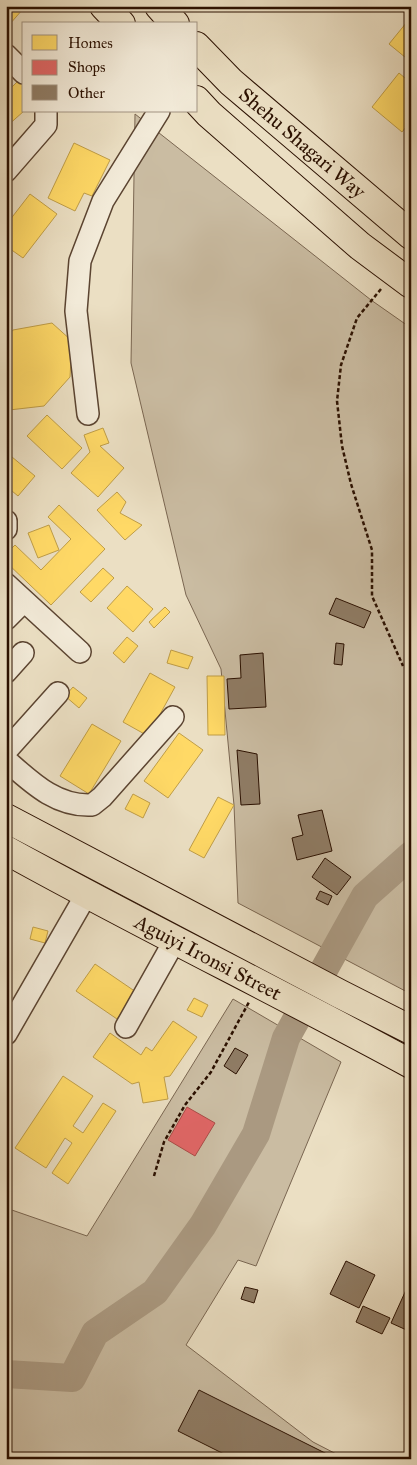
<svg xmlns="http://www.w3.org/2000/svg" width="417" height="1465" font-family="'IM FELL Great Primer',serif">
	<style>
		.green { fill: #cabca2; stroke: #7a6651 }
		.homes { fill: #ffd966; stroke: #bf9d47 }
		.shops { fill: #e06666; stroke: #aa4c47 }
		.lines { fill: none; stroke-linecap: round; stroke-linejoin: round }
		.river { stroke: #aa9981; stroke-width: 28 }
		.building { fill: #8f7c65; stroke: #2b1000 }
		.minor-casing { stroke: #5b4431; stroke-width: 24 }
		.major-casing { stroke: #2b1000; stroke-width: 30 }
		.path { stroke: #2b1000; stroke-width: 2.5; stroke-dasharray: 4 2.5; stroke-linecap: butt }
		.minor { stroke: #f2ead8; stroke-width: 21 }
		.major { stroke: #ebdfc3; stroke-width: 28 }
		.labels { text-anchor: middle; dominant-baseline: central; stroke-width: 5; stroke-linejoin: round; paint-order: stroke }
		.street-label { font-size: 20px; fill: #2b1000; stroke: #f2ead8 }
	</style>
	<rect width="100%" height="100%" fill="#ebdfc3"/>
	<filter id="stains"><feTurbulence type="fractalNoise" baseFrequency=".004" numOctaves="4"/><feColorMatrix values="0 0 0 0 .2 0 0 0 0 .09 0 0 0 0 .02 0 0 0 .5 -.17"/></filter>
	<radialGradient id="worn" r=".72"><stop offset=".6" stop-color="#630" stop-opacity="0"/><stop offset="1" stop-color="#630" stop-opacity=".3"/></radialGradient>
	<!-- green -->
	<path class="green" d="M135 114 371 300 411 328V994L238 903 234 805 221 669 186 595 131 363Z
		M233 999 341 1062 256 1266 238 1260 186 1345 313 1442 346 1459H6V1208L87 1236Z"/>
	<!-- homes -->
	<path class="homes" d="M6 6H19L23 9 9 25 6 24Z
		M411 17V62L389 44Z
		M399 73 411 83V121L402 132 372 107Z
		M21 78 24 80V111L6 127V84L11 88Z
		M74 143 110 160 92 196 84 193 75 211 48 198Z
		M30 194 57 214 23 258 6 246V225Z
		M52 323 72 341 70 377 44 406 9 410 6 408V338L13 330Z
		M47 415 82 448 62 469 27 436Z
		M103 428 109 443 100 446 124 468 98 497 71 473 90 452 84 435Z
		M6 452 35 476 18 496 6 486Z
		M117 492 126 502 120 513 142 525 125 540 97 510Z
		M59 505 105 549 51 605 6 562V554L15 545 41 570 71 539 48 517Z
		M49 525 59 550 38 558 28 533Z
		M103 568 114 578 91 602 80 592Z
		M127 586 153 609 133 632 107 608Z
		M165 607 170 612 154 628 149 622Z
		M127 637 138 646 124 663 113 653Z
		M171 650 193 657 188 669 167 663Z
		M150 673 175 687 148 736 123 722Z
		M207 676H224L225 735H208Z
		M73 687 87 698 79 708 65 696Z
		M92 724 121 741 89 794 60 776Z
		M179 733 203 750 168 798 144 781Z
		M133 794 150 803 143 818 125 809Z
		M218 797 234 805 204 858 189 850Z
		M33 927 48 931 45 943 30 939Z
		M95 964 136 992 117 1019 76 991Z
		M194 998 208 1005 202 1017 187 1010Z
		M173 1021 197 1037 170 1076 164 1077 168 1099 143 1103 139 1082 132 1084 93 1057 110 1033 141 1055 146 1047 152 1051Z
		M63 1076 93 1096 73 1126 83 1133 103 1103 116 1111 68 1184 52 1173 72 1143 65 1138 46 1168 15 1148Z"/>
	<!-- shops -->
	<path class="shops" d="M187 1107 215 1123 195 1156 168 1140Z"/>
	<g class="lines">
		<!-- river -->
		<path class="river" d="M6 1374 72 1378 95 1333 155 1292 203 1225 256 1134 286 1038 365 896 411 855"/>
	</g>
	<!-- building -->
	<path class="building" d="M336 598 371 612 364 628 329 614Z
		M336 643 344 644 342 665 334 664Z
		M263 653 266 707 229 709 227 679 241 678 240 655Z
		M237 750 257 754 260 804 241 805Z
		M322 810 332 851 297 860 292 838 303 835 298 815Z
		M325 858 351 877 337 895 312 877Z
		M320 891 332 896 328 905 316 899Z
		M235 1048 248 1055 236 1074 224 1066Z
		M346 1261 375 1275 359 1308 330 1294Z
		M245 1287 258 1290 254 1303 241 1299Z
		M406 1290 411 1292V1332L391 1323Z
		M363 1306 390 1318 382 1334 356 1322Z
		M199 1390 337 1459H234L178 1431Z"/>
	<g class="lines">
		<!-- minor casing -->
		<g class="minor-casing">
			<path id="minor" d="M6 55 24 73
				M6 171 46 125V111
				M88 414 76 311 80 261 103 201 159 111
				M6 521V529
				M6 584 80 652
				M6 619 24 601
				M6 672 23 653
				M6 751 58 693
				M6 760C31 782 56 807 92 805L102 797 173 717
				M126 1027 175 940
				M6 1034 86 895"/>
		</g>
		<!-- major casing -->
		<g class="major-casing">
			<g id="major">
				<path d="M104 6 121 24"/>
				<path d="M159 6 175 24"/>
				<path id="s1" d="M196 46 231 82 411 235"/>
				<path d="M196 100 209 114 360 246 411 284"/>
				<path d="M6 818 340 994 411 1030"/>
				<path id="s2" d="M6 850C139 924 277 991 411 1064"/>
			</g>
		</g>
		<!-- path -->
		<path class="path" d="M381 289 357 318 341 365 337 401 342 446 351 484 372 550V596L403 666
			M154 1176 164 1142 185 1105 211 1072 249 1002"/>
		<!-- minor -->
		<use href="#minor" class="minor"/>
		<!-- major -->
		<use href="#major" class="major"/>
	</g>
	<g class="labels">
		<!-- street labels -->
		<g class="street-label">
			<text stroke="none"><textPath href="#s1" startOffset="144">Shehu Shagari Way</textPath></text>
			<text stroke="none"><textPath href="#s2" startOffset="229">Aguiyi Ironsi Street</textPath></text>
		</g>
	</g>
	<!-- margin -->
	<rect width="417" height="1465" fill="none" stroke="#ebdfc3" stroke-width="25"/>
	<rect x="8" y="8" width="402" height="1450" fill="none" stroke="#2b1000" stroke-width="2.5"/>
	<rect x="12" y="12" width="392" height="1440" fill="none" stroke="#2b1000"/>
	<!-- legend -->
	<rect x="22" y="22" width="175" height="90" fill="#f2ead8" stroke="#a29382"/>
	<rect x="32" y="35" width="25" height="15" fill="#ffd966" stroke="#a29382"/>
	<text x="68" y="48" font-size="15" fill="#2b1000">Homes</text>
	<rect x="32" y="60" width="25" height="15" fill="#e06666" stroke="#a29382"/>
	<text x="68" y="72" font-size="15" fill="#2b1000">Shops</text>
	<rect x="32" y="85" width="25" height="15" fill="#8f7c65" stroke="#a29382"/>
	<text x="68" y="98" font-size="15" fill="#2b1000">Other</text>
	<rect width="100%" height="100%" filter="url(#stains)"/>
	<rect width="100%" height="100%" fill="url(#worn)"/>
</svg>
